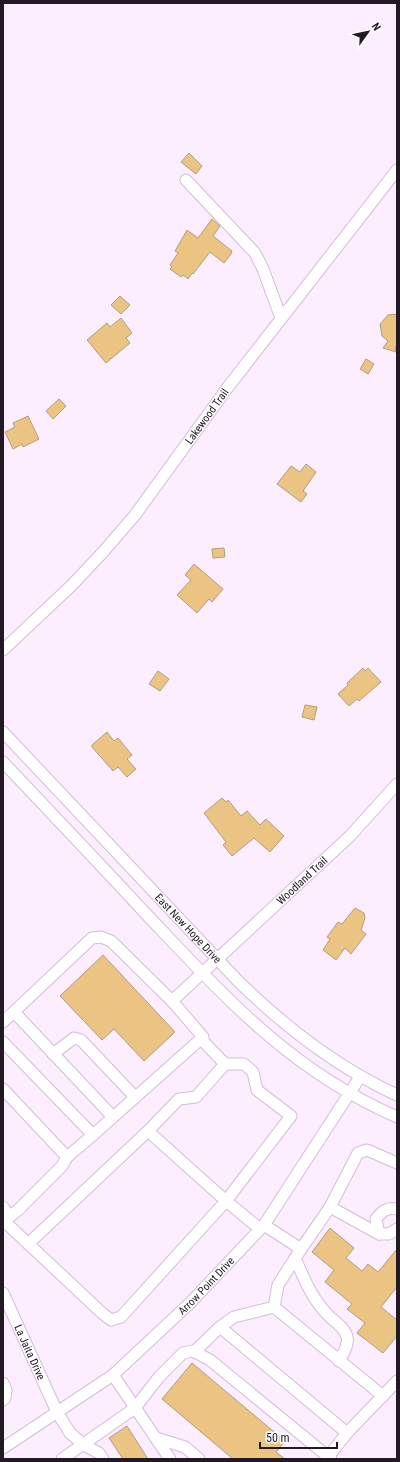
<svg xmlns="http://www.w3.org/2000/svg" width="400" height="1462" font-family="'Roboto Condensed',sans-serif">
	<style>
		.building { fill: #ebc483; stroke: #b19e7f }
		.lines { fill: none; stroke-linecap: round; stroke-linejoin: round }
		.minor-casing { stroke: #d4bcd9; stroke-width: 13 }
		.minor { stroke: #fff; stroke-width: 11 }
		.labels { text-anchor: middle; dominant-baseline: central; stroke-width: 3; stroke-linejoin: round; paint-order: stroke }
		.street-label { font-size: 11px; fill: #221924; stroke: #fff }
	</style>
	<rect width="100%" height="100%" fill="#fcedff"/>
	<!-- building -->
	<path class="building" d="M189 153 202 166 196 174 181 162Z
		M212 219 220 226 213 236 232 251 231 254 224 263 210 252 193 274 192 273 188 279 183 275 181 277 170 269 172 267 170 265 178 253 175 251 187 230 198 238Z
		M120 296 130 305 121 314 111 305Z
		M397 314V347H395L396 352 383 348 388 341 382 336 380 324 388 315Z
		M121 318 132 333 126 338 130 343 106 363 87 340 107 323 110 327Z
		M366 359 374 364 368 374 360 369Z
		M59 399 66 406 53 419 46 411Z
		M28 416 39 439 23 447 22 444 13 449 5 432 15 427 13 423Z
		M306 464 316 472 303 491 307 494 301 502 277 484 291 466 300 472Z
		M224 548 225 557 213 558 212 549Z
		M194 564 223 589 212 602 209 599 197 613 177 595 191 580 185 575Z
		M363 668 365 671 368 668 381 682 359 701 357 699 349 706 338 694 348 685 347 683Z
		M158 671 169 679 160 691 149 684Z
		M305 705 317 707 314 720 302 717Z
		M107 732 114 741 118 738 132 755 127 759 136 769 127 777 118 767 113 771 92 747V745Z
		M222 798 226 802 228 800 241 816 247 811 260 825 266 819 284 836 270 852 254 838 232 856 223 845 226 842 204 813Z
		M355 908 364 913 365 918 361 930 366 934 351 954 345 948 336 960 323 950 330 939 327 937 338 922 342 924Z
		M103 955 175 1032 144 1061 114 1029 102 1040 60 996Z
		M330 1228 354 1248 346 1258 362 1271 368 1264 378 1272 397 1249V1287L381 1307 397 1320V1336L383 1353 357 1333 365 1323 347 1309 352 1304 325 1282 334 1270 312 1252Z
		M192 1363 285 1441 276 1452 285 1459H233L162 1399Z
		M127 1426 148 1459H123L109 1438Z"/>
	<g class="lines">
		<!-- minor casing -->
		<g class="minor-casing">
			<g id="minor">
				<path d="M186 180 255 253 263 269 281 318"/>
				<path id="s1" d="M3 650 72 585 104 551 135 515 228 387 397 170"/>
				<path id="s2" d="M3 732 238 981C285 1027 336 1067 397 1095"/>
				<path d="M3 762C51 813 100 864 148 916 226 998 291 1071 397 1117"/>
				<path d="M14 1012 113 1117"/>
				<path id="s3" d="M3 1022 92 938 101 937 111 941 172 1001 350 836 397 784"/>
				<path d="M3 1042 93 1135 203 1037 172 1001"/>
				<path d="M53 1054 74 1038 81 1040 135 1097"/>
				<path d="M225 1064H244L253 1072 257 1090 291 1116 226 1201 260 1229"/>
				<path d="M3 1089 67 1157 62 1166 18 1210 3 1222"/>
				<path d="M148 1131 179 1099 196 1097 225 1064 201 1039"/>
				<path d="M67 1157 93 1135"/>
				<path d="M3 1207 9 1216"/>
				<path d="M330 1207 379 1234H389L397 1229"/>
				<path d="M4 1221 102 1313 111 1320 121 1317 226 1201 148 1131 28 1244"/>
				<path d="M264 1225 301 1249 330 1207 358 1153 367 1150 397 1163"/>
				<path d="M379 1234 376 1219C382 1211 387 1207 397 1209"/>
				<path d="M295 1258C305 1281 313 1301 331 1318 337 1323 346 1330 347 1337 349 1345 343 1354 339 1361"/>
				<path id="s4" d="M3 1293 57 1412 70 1433 84 1445 99 1453 103 1459"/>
				<path d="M274 1307 383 1396"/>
				<path d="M220 1327 234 1317 274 1307 278 1285 301 1249"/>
				<path d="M194 1352 220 1327 347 1433"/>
				<path d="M113 1375 170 1459"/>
				<path d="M3 1383 6 1390 5 1398 3 1400"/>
				<path d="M156 1438 185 1447 199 1459"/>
				<path id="s5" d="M3 1448 113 1375 190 1303 264 1225 360 1077"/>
				<path d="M328 1457 347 1433 397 1381"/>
				<path d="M62 1459 135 1408 159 1377 183 1353 193 1351 210 1360 331 1459"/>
			</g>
		</g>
		<!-- minor -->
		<use href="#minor" class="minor"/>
	</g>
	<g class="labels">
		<!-- street labels -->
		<g class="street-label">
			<text stroke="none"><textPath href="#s1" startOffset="311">Lakewood Trail</textPath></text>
			<text stroke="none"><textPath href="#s3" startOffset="405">Woodland Trail</textPath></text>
			<text stroke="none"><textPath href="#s2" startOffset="270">East New Hope Drive</textPath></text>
			<text stroke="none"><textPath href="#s5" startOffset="261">Arrow Point Drive</textPath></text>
			<text stroke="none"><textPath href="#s4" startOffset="65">La Jaita Drive</textPath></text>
		</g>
	</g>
	<!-- border -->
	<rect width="400" height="1462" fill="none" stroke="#221924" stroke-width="8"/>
	<!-- north arrow -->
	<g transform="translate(368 32) rotate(57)" stroke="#ffffff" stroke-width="3" paint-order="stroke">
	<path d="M0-3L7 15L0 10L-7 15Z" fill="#221924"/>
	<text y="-6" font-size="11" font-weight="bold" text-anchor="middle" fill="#221924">N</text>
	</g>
	<!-- scale -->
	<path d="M260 1442v6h77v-6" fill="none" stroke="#221924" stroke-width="2"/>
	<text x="266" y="1442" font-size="12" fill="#221924" stroke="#ffffff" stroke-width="3" paint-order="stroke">50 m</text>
</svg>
